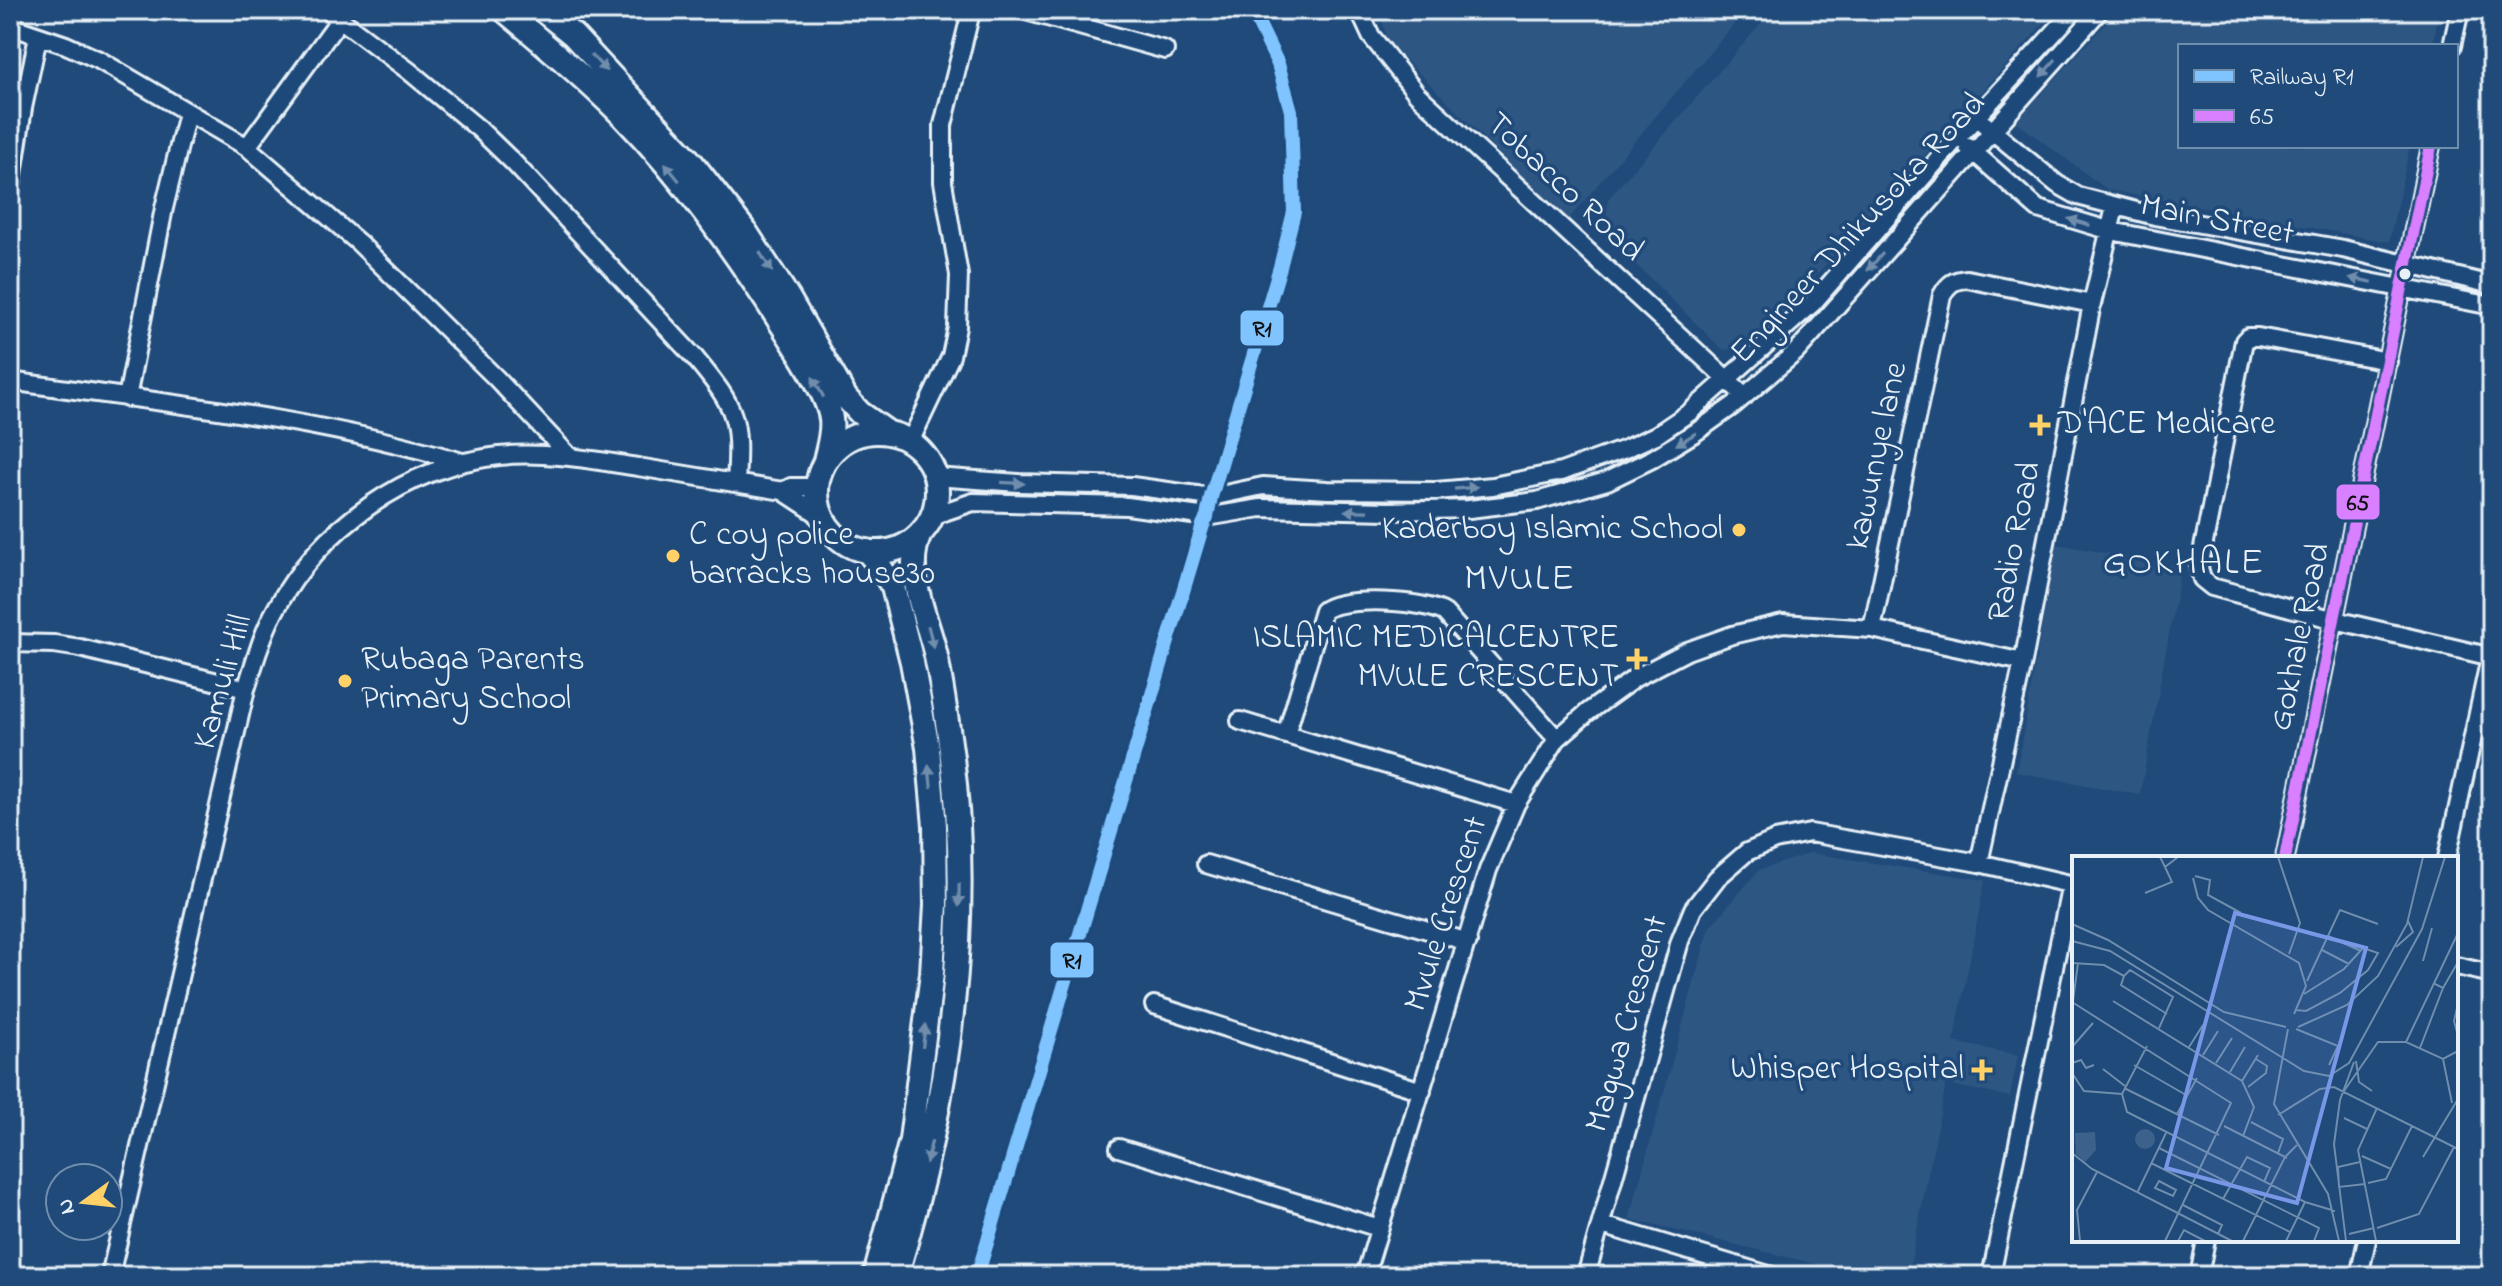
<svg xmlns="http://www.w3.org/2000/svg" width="2502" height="1286" font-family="'Indie Flower',sans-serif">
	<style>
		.built { fill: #2e5683 }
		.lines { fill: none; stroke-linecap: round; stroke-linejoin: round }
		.minor-casing { stroke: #e8f1f8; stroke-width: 22 }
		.highway-casing { stroke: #e8f1f8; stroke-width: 28 }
		.minor { stroke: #1f4a7a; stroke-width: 16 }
		.highway { stroke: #1f4a7a; stroke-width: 22 }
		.bus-1-casing { stroke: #1f4a7a; stroke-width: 18 }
		.bus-1 { stroke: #d880ff; stroke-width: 12 }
		.rail-1-casing { stroke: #1f4a7a; stroke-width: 20 }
		.rail-1 { stroke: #80c4ff; stroke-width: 14 }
		.oneway { fill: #6f8dac }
		.bus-dot { fill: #e8f1f8; stroke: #1f4a7a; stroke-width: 3 }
		.poi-dot { fill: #ffd166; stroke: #1f4a7a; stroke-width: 3 }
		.labels { text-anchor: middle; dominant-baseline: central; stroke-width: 7; stroke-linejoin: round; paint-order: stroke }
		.street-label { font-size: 34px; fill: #e8f1f8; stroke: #1f4a7a }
		.poi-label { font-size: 34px; fill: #e8f1f8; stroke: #1f4a7a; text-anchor: start }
		.quarter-label { font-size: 38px; letter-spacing: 2px; fill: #e8f1f8; stroke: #1f4a7a }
		.inset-road { fill: none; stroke: #6f8dac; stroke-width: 2 }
		.view { fill: #7897e6; fill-opacity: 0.15; stroke: #7897e6; stroke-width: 4 }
		.inset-edge { fill: none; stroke: #e8f1f8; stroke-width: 4 }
		.line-badge { stroke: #1f4a7a; stroke-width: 3 }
		.pale-badge-label { font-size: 22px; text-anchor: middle; font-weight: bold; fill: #111 }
	</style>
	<rect width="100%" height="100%" fill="#1f4a7a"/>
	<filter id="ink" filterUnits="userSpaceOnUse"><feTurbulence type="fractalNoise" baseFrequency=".0125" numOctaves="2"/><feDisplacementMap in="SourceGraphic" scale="16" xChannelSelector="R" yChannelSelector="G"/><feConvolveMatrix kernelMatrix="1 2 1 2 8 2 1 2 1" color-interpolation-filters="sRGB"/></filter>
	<g filter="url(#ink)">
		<!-- built -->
		<path class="built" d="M1380 10H1746L1567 221 1387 41Z
			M1773 10H2056L1751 347 1723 350 1605 234 1608 199Z
			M2118 10H2440L2432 46H2180V146H2410L2389 242 2108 190 2016 122Z
			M2057 544 2181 567 2140 795 2016 772Z
			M1810 853 1985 880 1954 1042 2018 1055 2010 1097 1946 1084 1908 1276H1866L1629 1219 1709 928 1759 870Z"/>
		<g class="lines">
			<!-- minor casing -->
			<g class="minor-casing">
				<path id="minor" d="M328 10 409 71 479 129 514 163 695 358C737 409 740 417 736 483
					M1022 10 1165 50
					M1359 10 1371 36 1417 94 1745 396
					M10 26 66 45 99 60 247 147 359 243 496 378 570 457
					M2452 46 2460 10
					M1984 124 2057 184 2078 196 2155 216 2343 249 2492 285
					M247 147 340 19
					M1968 147 2038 209 2111 231 2492 306
					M10 194 23 108 38 37
					M2388 361 2258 337H2248L2244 341 2199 568 2202 579 2212 587 2335 620 2492 657
					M10 381C161 403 315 417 462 462
					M127 398 164 208 187 113
					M910 442 951 356 957 327 959 275 943 182V125L970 16 975 10
					M935 477 1019 483 1132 486 1211 497 1263 486 1327 490 1436 491 1493 486 1561 472 1625 449 1656 435 1690 412 1813 303 1957 138 2075 10
					M817 487H791L783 491 821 516
					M932 516 973 502 1127 506 1207 517 1261 508 1388 511 1469 509 1537 501 1607 481 1652 459 1696 432 1734 405 1796 352 2100 10
					M1872 629 1942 295C1949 283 1954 280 1967 279L2092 304
					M10 643 54 644 80 648 246 689
					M1240 721 1516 804
					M1286 735 1323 611C1341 596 1426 600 1445 613L1557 739
					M2285 858 2431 146
					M2447 858 2492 648
					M1979 863 2023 662 2092 304 2115 207
					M1206 864 1468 942
					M2456 966 2492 974
					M1154 1005 1422 1091
					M1119 1148 1379 1228
					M1602 1225 1772 1276
					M110 1276 246 689C255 662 262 634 276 609 320 528 407 466 499 456 545 451 593 460 638 467 687 475 735 483 783 491
					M1365 1276 1488 870 1516 804 1557 739 1588 712 1635 678 1687 651 1732 635 1783 623 1872 629 2023 662
					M1586 1276 1680 941 1693 909 1717 878 1747 852 1775 840 1810 833 1979 863 2074 885
					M1991 1276 2071 884
					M2199 1276 2206 1240
					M2359 1276 2367 1240"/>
			</g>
			<!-- highway casing -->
			<g class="highway-casing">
				<path id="highway" d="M504 10C545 44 585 78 622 115 684 179 736 253 784 328 798 350 828 395 831 419 833 433 828 447 825 461
					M542 10 573 35 692 163 746 232 788 297 846 398 860 413 887 432
					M817 492a60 60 0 1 1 120 0a60 60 0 1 1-120 0Z
					M867 551 879 565 893 587 912 662 928 748 935 826 936 905 932 973 911 1140 875 1276
					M896 1276C949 1104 976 915 949 736 945 708 941 679 935 652 926 615 903 570 920 534"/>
			</g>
			<!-- minor -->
			<use href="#minor" class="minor"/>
			<!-- highway -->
			<use href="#highway" class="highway"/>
			<!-- bus-1 casing -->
			<g class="bus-1-casing">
				<path id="bus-1" d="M2285 858 2431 146"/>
			</g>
			<!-- bus-1 -->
			<use href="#bus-1" class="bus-1"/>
			<!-- rail-1 casing -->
			<g class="rail-1-casing">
				<path id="rail-1" d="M977 1276 1203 525 1207 517 1211 497 1280 267 1294 212 1291 111 1278 64 1252 10"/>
			</g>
			<!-- rail-1 -->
			<use href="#rail-1" class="rail-1"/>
		</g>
		<!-- one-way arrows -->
		<defs><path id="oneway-solid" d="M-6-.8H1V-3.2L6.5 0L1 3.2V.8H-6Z" transform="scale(2)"/></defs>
		<g class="oneway">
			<use href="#oneway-solid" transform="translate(599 63) rotate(46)"/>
			<use href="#oneway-solid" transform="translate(2048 68) rotate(132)"/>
			<use href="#oneway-solid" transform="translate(672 172) rotate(-129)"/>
			<use href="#oneway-solid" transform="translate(2079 222) rotate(-163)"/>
			<use href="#oneway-solid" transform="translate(766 262) rotate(57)"/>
			<use href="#oneway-solid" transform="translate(1875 262) rotate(132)"/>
			<use href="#oneway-solid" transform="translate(2361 280) rotate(-169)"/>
			<use href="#oneway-solid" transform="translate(818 387) rotate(-119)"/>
			<use href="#oneway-solid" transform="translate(1686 439) rotate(149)"/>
			<use href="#oneway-solid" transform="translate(1013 483) rotate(3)"/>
			<use href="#oneway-solid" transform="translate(1466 488) rotate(-5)"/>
			<use href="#oneway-solid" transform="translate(1356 511) rotate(-179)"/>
			<use href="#oneway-solid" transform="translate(931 637) rotate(75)"/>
			<use href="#oneway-solid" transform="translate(930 776) rotate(-96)"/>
			<use href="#oneway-solid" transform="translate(959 895) rotate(91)"/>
			<use href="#oneway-solid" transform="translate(924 1036) rotate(-83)"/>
			<use href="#oneway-solid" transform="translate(929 1152) rotate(104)"/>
		</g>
	</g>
	<!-- markers -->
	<circle class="bus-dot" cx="2405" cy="274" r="7"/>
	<g class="poi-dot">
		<path d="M2036 413h8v8h8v8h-8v8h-8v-8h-8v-8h8z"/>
		<circle cx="1739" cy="530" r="8"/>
		<circle cx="673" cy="556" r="8"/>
		<path d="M1633 647h8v8h8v8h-8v8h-8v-8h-8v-8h8z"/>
		<circle cx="345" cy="681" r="8"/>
		<path d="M1978 1058h8v8h8v8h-8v8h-8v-8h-8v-8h8z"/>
	</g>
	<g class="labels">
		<!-- street labels -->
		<g class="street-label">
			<text transform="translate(1564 188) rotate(43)">Tobacco Road</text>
			<text transform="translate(2217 221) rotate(11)">Main Street</text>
			<text transform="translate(1859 229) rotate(-47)">Engineer Dhikusoka Road</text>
			<text transform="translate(1878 456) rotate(-78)">kawunye lane</text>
			<text transform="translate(2016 542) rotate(-79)">Radio Road</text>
			<text transform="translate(2301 637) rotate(-78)">Gokhale Road</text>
			<text transform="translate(224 682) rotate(-74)">Kamuli Hill</text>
			<text transform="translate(1447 914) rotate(-72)">Mvule Crescent</text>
			<text transform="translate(1628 1024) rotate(-74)">Magwa Crescent</text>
		</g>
		<!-- poi labels -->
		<g class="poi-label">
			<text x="2058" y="425">D'ACE Medicare</text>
			<text x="1723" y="530" text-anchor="end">Kaderboy Islamic School</text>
			<text x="689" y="536">C coy police<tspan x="689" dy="39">barracks house30</tspan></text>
			<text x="1619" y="639" text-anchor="end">ISLAMIC MEDICALCENTRE<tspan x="1619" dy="39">MVULE CRESCENT</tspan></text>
			<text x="361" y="661">Rubaga Parents<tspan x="361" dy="39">Primary School</tspan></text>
			<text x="1964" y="1070" text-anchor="end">Whisper Hospital</text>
		</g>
		<!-- quarter labels -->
		<g class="quarter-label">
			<text x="2184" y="564">GOKHALE</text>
			<text x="1520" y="580">MVULE</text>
		</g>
	</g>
	<!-- overview -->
	<g transform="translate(2072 856)">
		<rect width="386" height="386" fill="#1f4a7a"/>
		<path d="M63 283a10 10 0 1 1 20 0a10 10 0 1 1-20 0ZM23 276 24 294 13 306 4 298 3 277Z" fill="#3c628c"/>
		<path class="inset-road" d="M88 1 93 11 106 1M206 1 228 67 217 98M123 20 138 24 136 39 169 57M121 22 126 42 136 54 227 107 234 130 222 158M73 37 100 26 93 11M0 68 36 84 152 156 214 171M256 80 289 95M0 85 38 95 232 215 257 220 277 207 350 73 373 1M324 91 341 76 336 65M250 94 277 108M351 105 360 72M0 107 32 109 52 120M52 120 58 114 101 141 87 172M52 120 49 129 95 158M235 125 268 54 306 68M361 127 371 132 386 106M1 145 6 107M41 145 170 225 182 251 171 280M0 146 159 247 93 385M386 148 382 165 386 180M224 154 234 155 268 137 296 114 306 97 291 92 272 113 232 138M226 171 275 149 306 120 335 68 351 1M216 173 202 248 256 338 267 385M224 173 266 190 257 209M334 186 386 77M75 190 50 238 55 256 233 346 263 355M0 191 21 167M117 191 131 169M348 192 371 132M131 199 146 175M371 203 380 247M284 205 287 226 300 235M0 207 9 204 14 212 22 209M144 207 160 182M62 209 114 239M31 213 53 230M158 216 173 191M0 217 12 235 50 238M170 225 186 199M176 231 194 217 195 210 184 203M52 232 147 279M272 235 306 186H334L371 203 386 195M105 258 125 222M206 259 248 233 262 231 386 293M272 262 295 273M179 266 211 283 206 297M152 270 215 302M87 292 247 372 242 385M0 297 20 313 160 385M290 300 319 313M351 301 386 243M288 306 266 311 267 331 293 328M79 307 218 376M87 325 104 334 101 340 83 332ZM296 327 314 323 340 270M65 337 94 277M151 343 175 301 198 312 192 326M111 349 150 369 146 378M305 372 347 358 382 291M277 378 302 372M8 385 5 354 25 316M106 385 112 374 133 385M171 385 213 301 225 289M214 385 233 346M274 385 262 288 268 244 282 206M304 385 286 294 305 252"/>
		<path class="view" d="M163 57 294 92 225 347 94 312Z"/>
		<rect width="386" height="386" class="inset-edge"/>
	</g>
	<g class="line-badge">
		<rect x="1239" y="309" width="46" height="38" rx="8" fill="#80c4ff"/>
		<rect x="2335" y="483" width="46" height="38" rx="8" fill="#d880ff"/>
		<rect x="1049" y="941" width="46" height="38" rx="8" fill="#80c4ff"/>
	</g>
	<g class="pale-badge-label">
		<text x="1262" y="336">R1</text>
		<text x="2358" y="510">65</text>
		<text x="1072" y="968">R1</text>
	</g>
	<!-- margin -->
	<rect width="2502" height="1286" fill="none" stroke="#1f4a7a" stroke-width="40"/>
	<rect x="20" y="20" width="2462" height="1246" fill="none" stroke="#e8f1f8" stroke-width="3" filter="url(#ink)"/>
	<!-- legend -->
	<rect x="2178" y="44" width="280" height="104" fill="#1f4a7a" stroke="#6f8dac" stroke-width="2"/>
	<rect x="2194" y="70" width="40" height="12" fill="#80c4ff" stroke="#6f8dac" stroke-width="2"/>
	<text x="2250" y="84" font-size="24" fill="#e8f1f8">Railway R1</text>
	<rect x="2194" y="110" width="40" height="12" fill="#d880ff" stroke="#6f8dac" stroke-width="2"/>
	<text x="2250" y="124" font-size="24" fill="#e8f1f8">65</text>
	<!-- north arrow -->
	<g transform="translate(84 1202) rotate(255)"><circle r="38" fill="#1f4a7a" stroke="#6f8dac" stroke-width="2"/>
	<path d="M0-6L14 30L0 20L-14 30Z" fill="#ffd166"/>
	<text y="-12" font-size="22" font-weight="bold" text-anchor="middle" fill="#e8f1f8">N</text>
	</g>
</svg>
